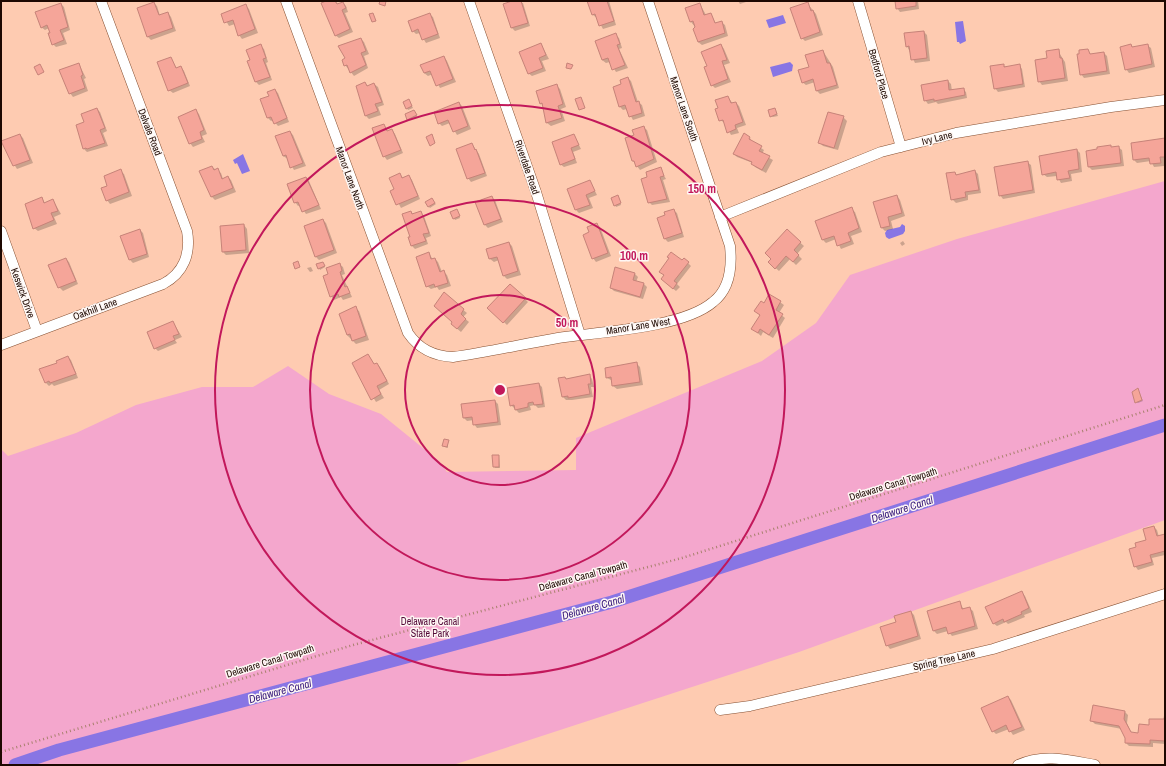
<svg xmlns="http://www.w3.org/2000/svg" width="1166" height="766" font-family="'Archivo Narrow',sans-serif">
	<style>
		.green { fill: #f4a7cd }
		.water { fill: #8875e4 }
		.shadow { fill: #0003 }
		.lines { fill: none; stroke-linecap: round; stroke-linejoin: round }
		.canal { stroke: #8875e4; stroke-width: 13 }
		.building { fill: #f5a599; stroke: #c68379 }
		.street-casing { stroke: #865032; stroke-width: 11 }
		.path { stroke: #a9816e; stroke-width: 2.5; stroke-dasharray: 1 3; stroke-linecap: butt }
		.street { stroke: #fff; stroke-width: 10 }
		.ring { fill: none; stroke: #c2185b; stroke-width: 2 }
		.labels { text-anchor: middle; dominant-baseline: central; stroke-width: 3; stroke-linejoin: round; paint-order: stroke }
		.street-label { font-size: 10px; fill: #1d0801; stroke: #fef7f4 }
		.park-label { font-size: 10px; fill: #540938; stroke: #fef7f4 }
		.water-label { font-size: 11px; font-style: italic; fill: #35177a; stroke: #fef7f4 }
		.centre { fill: #c2185b; stroke: #fef7f4; stroke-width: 2 }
		.ring-label { font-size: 12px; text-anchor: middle; font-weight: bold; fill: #c2185b; stroke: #fef7f4; stroke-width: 3; stroke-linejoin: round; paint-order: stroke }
	</style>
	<rect width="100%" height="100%" fill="#fecbb1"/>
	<!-- green -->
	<path class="green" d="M1165 181V520L799 652 453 765H1V449L8 456 76 433 136 405 202 387H253L288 366 329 394 381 414 439 461 447 472 576 470V438L762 361 816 323 850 275 957 239Z"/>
	<!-- water -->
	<path class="water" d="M783 15 786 23 769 28 766 20Z
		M963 21 966 41 960 44 959 42H957L955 22Z
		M790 62 793 65 792 71 773 77 770 67Z
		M243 154 250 171 242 174 237 163 235 164 233 160Z
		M902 224 905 226V231L903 234 889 239 886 237 885 233 887 230 900 227Z"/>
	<!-- shadow -->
	<path class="shadow" d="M329 1H336L338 5 343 3 346 6 348 12 345 13 353 32 339 38 335 35Z
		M515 1 523 3 530 26 515 31 512 28 504 5Z
		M588 1H609L616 25 603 29 597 18 593 15Z
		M738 1H745L746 2 740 4Z
		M896 1H918L919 9 900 12 897 8Z
		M154 3 157 6 160 16 168 13 171 17 176 31 151 40 148 37 138 8Z
		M807 3 816 14 823 35 805 41 802 38Z
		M61 4 64 7 70 30 63 33 67 44 56 47 53 44 49 28 45 30 41 27Z
		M700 4 706 15 711 14 716 24 721 22 725 25 728 36 702 45 698 42 696 28 691 22Z
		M246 6 249 9 258 33 242 39 239 35 235 24 229 26 222 14Z
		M429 14 433 17 440 38 426 43 420 33 416 34 413 31Z
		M924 32 927 35 930 61 915 63 907 46Z
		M615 35 619 38 622 48 619 49 628 68 616 72 610 62 606 63 602 60Z
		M361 39 364 42 369 54 364 56 368 68 354 76 345 65Z
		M541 44 549 59 542 61 546 71 532 76 528 73Z
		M721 45 724 49 730 63 724 65 731 82 715 88 712 85 708 67Z
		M1131 45 1133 48 1147 45 1151 48 1155 67 1129 73 1126 69Z
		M260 46 264 49 268 62 266 63 272 80 259 85 256 82 249 62Z
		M1088 50 1091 55 1104 53 1107 56 1110 74 1084 78 1081 74Z
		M823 51 833 67 839 88 820 94 817 91 815 82 806 85 802 82 810 68Z
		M1058 51 1065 62 1068 81 1042 85 1039 81 1048 59Z
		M444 57 447 61 456 82 440 88 433 74 428 76 424 73Z
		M171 58 177 69 181 67 184 71 190 86 173 93 169 90Z
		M79 64 86 78 84 79 88 91 73 97 70 93Z
		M1003 65 1006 67 1019 65 1022 69 1025 87 998 92 995 88Z
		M628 78 631 81 638 102 642 105 645 116 633 120 627 109 623 110 620 107 614 88 623 85Z
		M948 81 951 84 952 91 963 89 966 92 967 98 938 104 936 102 928 104 925 100Z
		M365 83 368 86 374 84 378 87 384 105 378 107 381 115 369 119 366 116Z
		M556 85 560 89 566 107 561 109 565 121 551 126 547 123 544 106 540 103Z
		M275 90 278 93 289 122 278 126 273 120 271 121 268 118 270 96Z
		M728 97 733 104 736 103 739 106 746 125 737 128 739 133 731 135 725 123 720 120 719 108Z
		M410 102 413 108 408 110 404 103Z
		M459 103 462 106 471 129 457 135 450 123 442 126 439 123Z
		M97 109 100 112 107 131 103 133 108 146 87 152 84 149 85 123Z
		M196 111 199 114 207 134 202 136 205 142 193 147 190 143Z
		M414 111 417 117 409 120 408 119Z
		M776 111 778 116 773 117 771 116Z
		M843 117 847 121 838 150 823 146 820 143Z
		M384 125 388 132 392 130 395 134 403 153 387 160 384 156Z
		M643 127 647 130 657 162 640 170 633 161Z
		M290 132 293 135 306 166 294 170 288 159 283 156 277 137Z
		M20 135 23 138 33 163 17 169 7 153 2 142Z
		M574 135 581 149 573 152 577 163 564 167 560 164Z
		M750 138 752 142 764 150 762 154 773 160 766 173 755 167 753 163 737 157 734 154Z
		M1165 140 1164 166 1154 167 1151 161 1137 163 1134 160 1132 144Z
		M472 144 479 154 487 176 471 182 468 178Z
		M1118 147 1122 150 1124 166 1092 170 1089 167 1087 152Z
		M1077 150 1080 153 1082 172 1071 174 1072 181 1061 183 1057 176 1047 177 1043 174Z
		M1027 162 1031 165 1035 193 1003 199 1000 195Z
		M212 167 221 173 223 179 228 177 231 180 236 192 215 200 212 197 200 172Z
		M660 168 666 179 663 180 670 202 652 205 649 202 648 178Z
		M120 171 124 174 132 196 110 204 107 200 109 186Z
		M975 171 978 174 981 193 968 195V200L956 203 952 199 955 173 957 175Z
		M400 174 403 178 409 176 412 180 420 199 401 208 392 191 395 190Z
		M306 178 309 181 321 209 306 214 300 205 298 206 295 202Z
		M590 181 597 195 589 198 593 208 579 213 576 210 568 189Z
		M897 196 900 200 905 216 891 221 893 229 885 231 882 228 874 202Z
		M491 197 495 200 503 222 488 228 485 225 476 203Z
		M42 198 45 203 53 200 61 214 54 217 57 224 38 231 34 228Z
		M619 198 621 205 616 207 615 205Z
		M433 201 436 204 430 208 429 207Z
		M851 209 855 212 862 232 851 236 854 244 841 249 836 239 826 243 823 240Z
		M673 210 677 213 684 237 668 242 665 239 666 216Z
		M411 212 414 215 421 212 424 216 431 236 426 238 428 244 415 249 411 245Z
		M458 212 460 218 455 220 451 213Z
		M323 220 326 223 337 253 319 260 316 257Z
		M597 224 600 227 611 256 596 262 593 258 590 233Z
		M244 225 247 229 249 253 226 255 223 252Z
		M140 230 143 233 149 257 133 263 130 260Z
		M787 231 804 246 797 254 802 259 796 265 790 259 779 271 769 262Z
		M903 241 905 244 902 246 900 243Z
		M509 243 512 246 521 275 507 279 504 276 499 260 494 262 490 259 487 250Z
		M429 253 433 260 435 259 438 262 442 272H444L447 275 451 286 439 290 437 287 431 289 427 286Z
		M66 259 69 262 78 284 63 291 59 287Z
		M682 262 688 263 691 266 677 284 680 287 676 291 666 283Z
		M323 263 325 267 320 270 319 268Z
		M339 264 343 267 345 274 342 275 352 297 343 300 341 297 334 300 331 296 329 275Z
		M311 267 313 271 310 272 307 268Z
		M634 273 638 277 636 282 644 284 647 287 643 299 614 291 611 288Z
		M510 285 528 302 507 325 489 308Z
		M444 294 467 313 463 317 469 322 461 332 455 327Z
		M770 295 784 305 779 313 785 318 773 338 763 332 761 336 752 328 760 315 756 311 764 304Z
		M355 308 359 311 369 340 356 344 347 335 341 315Z
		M173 322 182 337 175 340 177 343 158 351 155 348Z
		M368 355 375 365 377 364 380 367 389 384 379 390 384 398 376 402 353 363Z
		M68 357 71 360 78 378 54 386 52 384 49 386 46 383 58 364Z
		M637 364 640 367 643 385 617 389 613 386V381L607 378Z
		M589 375 592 379 594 387H591L593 397 572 400H566L562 396 565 378 567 379Z
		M539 384 542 387 545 407 538 408 535 405 530 406 531 410 519 413 511 405Z
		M1138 390 1143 401 1138 403 1136 402Z
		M495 401 498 404 501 425 477 428 474 424V420L467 421 463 417Z
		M448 441V448L445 447 443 445Z
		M499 456 500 468H495L494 466Z
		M1154 527 1157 530 1159 537 1165 535V555L1152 558 1154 565 1138 570 1135 566 1137 548 1147 541Z
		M1022 593 1025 596 1032 612 1024 615 1025 617 1008 624 1006 622 997 626 993 623Z
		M960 603 964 610 969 608 973 611 978 629 952 636 948 631 937 634 934 631Z
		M911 612 914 615 921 639 890 649 887 645 898 623Z
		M1008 697 1011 700 1025 730 1013 735 1009 729 996 734 993 731Z
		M1125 712 1128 715 1127 723 1132 734H1139L1150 726 1165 720V714V744L1153 743V747L1129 746 1126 743V738L1122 729 1095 724 1092 721Z"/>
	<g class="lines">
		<!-- canal -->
		<path class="canal" d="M15 765 59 750 612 602 1165 425"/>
	</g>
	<!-- building -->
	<path class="building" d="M326 1H335L337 4 343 2 346 8 342 10 350 29 335 36 321 3Z
		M380 1H386L385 6 379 4Z
		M512 1H521L528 23 511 28 503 4Z
		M587 1H607L614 21 599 26 595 14 592 15Z
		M895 1H916V6L896 9Z
		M154 2 159 15 168 12 173 28 147 37 137 8Z
		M808 2 811 11 813 10 820 32 801 39 790 8Z
		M61 3 68 27 60 30 64 40 52 45 48 33H50L47 25 41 28 35 12Z
		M700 3 704 15 711 13 715 23 722 21 725 33 698 42 693 29 695 27 693 21 690 22 685 8Z
		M246 4 255 29 238 36 233 20 224 23 221 14Z
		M373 13 376 21 372 22 369 14Z
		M430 13 438 34 422 40 418 29 412 32 408 21Z
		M924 31 927 58 911 60 909 46 906 47 904 33Z
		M616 33 620 44 617 45 625 65 612 70 608 58 602 60 595 41Z
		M361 38 366 51 361 53 366 65 350 73 347 65 344 66 342 60 345 58 338 46Z
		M541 43 546 55 539 58 543 68 528 74 519 52Z
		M261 44 266 58 263 59 270 77 255 82 247 61 250 60 246 50Z
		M721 44 727 60 722 61 728 79 711 86 704 67 707 66 701 52Z
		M1131 44 1132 47 1148 44 1152 64 1125 70 1120 47Z
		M1059 49 1060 58H1062L1065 78 1038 82 1035 60 1047 58 1046 51Z
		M1088 49 1090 54 1104 52 1107 71 1080 75 1077 54H1079V50Z
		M823 50 827 63H830L837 85 816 91 813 79 802 83 798 70 809 67 805 55Z
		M444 56 453 79 436 86 430 71 424 73 420 65Z
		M171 57 176 68 181 66 188 83 168 91 157 62Z
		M79 63 83 75 81 76 85 88 69 94 59 70Z
		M567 63 573 65 571 69 566 68Z
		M40 64 44 72 38 75 34 67Z
		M1004 64V67L1020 64 1023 84 994 89 990 66Z
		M628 77 636 102 639 101 642 113 629 117 625 105 619 107 613 87 621 84 620 80Z
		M948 80 949 90 964 88 965 95 934 101V99L924 101 921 85Z
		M365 82 367 86 374 83 382 102 375 104 378 111 365 116 356 86Z
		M557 84 563 104 558 106 562 118 546 123 542 103 540 104 536 91Z
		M275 89 287 118 274 124 271 117 267 118 260 99 269 96 267 92Z
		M728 96 731 103 736 102 743 122 735 125 736 129 727 133 723 120 719 121 715 109 718 108 715 100Z
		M581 97 585 108 579 110 575 99Z
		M409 99 412 106 406 109 403 102Z
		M459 102 468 126 453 132 448 120 438 124 434 112Z
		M97 108 105 128 100 130 105 143 87 149 86 148 83 149 76 125 84 122 81 114Z
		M775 108 777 114 770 117 768 110Z
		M196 109 204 130 200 132 202 139 189 144 178 117Z
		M414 110 417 115 407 120 405 114Z
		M828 112 844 116 834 148 818 143Z
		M384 124 387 131 392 129 401 150 383 157 372 128Z
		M644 126 654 159 636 167 634 161H632L625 138 634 135 632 130Z
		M290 131 303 163 290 168 286 155 283 156 275 136Z
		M744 133 750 137 749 139 762 146 759 151 770 156 762 170 751 164 752 162 733 154Z
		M20 134 30 160 13 166 1 141Z
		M432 134 435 143 430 146 426 137Z
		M574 134 579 145 571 148 575 159 560 165 552 142Z
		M1165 138V157H1160L1161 163 1150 164 1149 158 1133 160 1131 143Z
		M472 143 475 150 476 149 485 173 467 179 456 149Z
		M1111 145V147L1119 146 1121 163 1088 167 1086 151 1097 149V147Z
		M1077 149 1079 169 1068 171 1070 178 1057 180 1056 172 1042 175 1039 156Z
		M1028 161 1033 190 999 196 994 167Z
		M212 166 214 170 218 168 222 179 228 176 233 188 211 197 199 171Z
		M661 167 664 176 660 177 667 199 648 203 641 179 647 177 646 172Z
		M121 169 129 192 106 201 101 188 107 186 104 176Z
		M975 170 979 190 965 192 966 197 951 200 946 173 955 172 956 175Z
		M400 173 402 178 409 175 418 196 396 205 390 191 394 189 389 178Z
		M306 177 319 205 302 212 298 202 294 203 287 184Z
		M590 180 595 191 586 195 590 205 575 210 567 189Z
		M618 195 621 203 614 206 611 198Z
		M897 195 902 213 888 217 890 226 881 228 873 202Z
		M492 196 501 219 484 225 475 202Z
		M42 197 44 203 53 199 58 211 51 213 54 220 33 229 25 204Z
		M432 198 435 203 428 207 425 202Z
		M852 207 859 228 848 233 851 241 837 246 834 236 822 240 815 221Z
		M457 209 460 216 453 219 450 212Z
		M674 209 682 233 664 239 657 218 665 215 664 212Z
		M411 211 412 214 421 211 429 233 423 234 426 241 411 246 408 237H410L402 214Z
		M323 219 334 250 315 257 304 226Z
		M597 223 608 253 592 259 583 235 589 232 587 227Z
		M244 224 246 250 222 252 220 226Z
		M140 229 147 254 129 260 120 236Z
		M787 229 801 242 794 250 799 255 793 262 786 256 775 269 768 262 771 259 765 253Z
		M509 242 518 271 503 276 497 257 489 259 486 249Z
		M429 252 431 259 435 258 440 272 444 270 448 283 435 287 434 284 426 287 416 257Z
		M671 252 682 260 684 258 689 262 674 281 677 283 673 289 661 279 664 275 659 272 669 258 667 257Z
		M66 258 76 281 58 288 48 265Z
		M298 261 300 267 295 269 293 263Z
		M323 262 325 266 318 269 316 264Z
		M340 263 342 271 340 272 345 287 347 286 350 293 339 297 338 294 330 297 323 276 328 274 326 268Z
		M615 267 635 273 633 280 644 283 640 297 610 288Z
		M510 284 526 298 503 323 487 308Z
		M444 292 464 309 461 314 466 319 457 329 451 324 452 322 434 306Z
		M769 294 781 301 776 310 783 314 769 335 760 329 758 333 751 329 760 315 754 311 761 301 764 303Z
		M356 306 366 336 352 341 350 334 347 335 339 314Z
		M173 321 179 334 173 336 175 340 154 349 147 332Z
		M368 354 374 364 377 363 387 381 377 386 381 394 371 400 352 363Z
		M68 356 76 374 50 383 49 381 45 383 39 369 57 363 56 361Z
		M637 362 640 382 612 386 611 377 606 378 605 368Z
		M590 374 591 384H588L590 394 568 398V396L562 397 558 378 565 377 566 379Z
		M539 383 543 404 534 405 533 402 528 403V407L515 410 514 405 510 406 507 388Z
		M1138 388 1142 400 1135 403 1132 392Z
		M495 400 498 422 473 425 472 417 463 418 461 404Z
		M444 439 449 440 447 447 442 446Z
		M492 455H499V467H493Z
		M1154 526 1157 536 1165 534V551L1150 555 1152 562 1134 567 1129 549 1136 547 1135 543 1146 540 1143 529Z
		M1022 591 1029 608 1021 612 1022 614 1004 622 1003 619 993 624 985 607Z
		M960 601 962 609 970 607 975 626 948 634 946 627 933 631 927 611Z
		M911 611 918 636 886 646 880 627 896 622 894 616Z
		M1008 696 1022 727 1009 732 1006 725 992 732 981 708Z
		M1093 705 1125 711 1124 719 1131 732 1138 733 1139 724 1149 725V719H1164L1165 713V741L1150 740V744L1125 743V738L1119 726 1090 721Z"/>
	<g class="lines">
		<!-- street casing -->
		<g class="street-casing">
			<path id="street" d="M286 1 408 333C419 349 433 356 453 357 488 352 523 344 558 338 599 332 683 328 713 302 730 289 732 265 730 246L648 1
				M469 1 536 192 580 335
				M858 1 901 147
				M720 217 881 152 956 133 1111 107 1165 100
				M1 231 37 331
				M1 345 163 284C184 273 191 253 187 231L101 1
				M720 710 750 706 993 649 1165 594
				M1018 765C1043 753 1069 760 1095 765"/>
		</g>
		<!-- path -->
		<path class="path" d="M1 752 353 645 682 558 1165 405"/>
		<!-- street -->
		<use href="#street" class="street"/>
	</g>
	<!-- distance rings -->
	<g class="ring">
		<circle cx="500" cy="390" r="95"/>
		<circle cx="500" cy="390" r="190"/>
		<circle cx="500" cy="390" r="285"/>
	</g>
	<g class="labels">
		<!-- street labels -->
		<g class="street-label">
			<text transform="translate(879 74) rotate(74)">Bedford Place</text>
			<text transform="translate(684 109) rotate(71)">Manor Lane South</text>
			<text transform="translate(150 132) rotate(69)">Delvale Road</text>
			<text transform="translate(937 138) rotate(-14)">Ivy Lane</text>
			<text transform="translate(527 167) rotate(71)">Riverdale Road</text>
			<text transform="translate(350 178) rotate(70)">Manor Lane North</text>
			<text transform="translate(23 293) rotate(70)">Keswick Drive</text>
			<text transform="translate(95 309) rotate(-20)">Oakhill Lane</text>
			<text transform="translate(638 326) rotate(-9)">Manor Lane West</text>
			<text transform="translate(893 484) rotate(-17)">Delaware Canal Towpath</text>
			<text transform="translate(583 576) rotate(-15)">Delaware Canal Towpath</text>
			<text transform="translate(944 660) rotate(-13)">Spring Tree Lane</text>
			<text transform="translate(270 661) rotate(-17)">Delaware Canal Towpath</text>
		</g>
		<!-- park labels -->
		<g class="park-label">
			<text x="430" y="621">Delaware Canal<tspan x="430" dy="12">State Park</tspan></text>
		</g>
		<!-- water labels -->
		<g class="water-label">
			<text transform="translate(902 509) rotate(-18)">Delaware Canal</text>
			<text transform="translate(593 607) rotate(-16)">Delaware Canal</text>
			<text transform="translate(280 691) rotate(-15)">Delaware Canal</text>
		</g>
	</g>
	<circle cx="500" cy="390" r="6" class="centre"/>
	<g class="ring-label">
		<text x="702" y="193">150 m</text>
		<text x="634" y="260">100 m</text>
		<text x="567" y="327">50 m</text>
	</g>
	<!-- border -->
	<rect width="1166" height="766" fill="none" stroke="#1d0801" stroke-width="4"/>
</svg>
